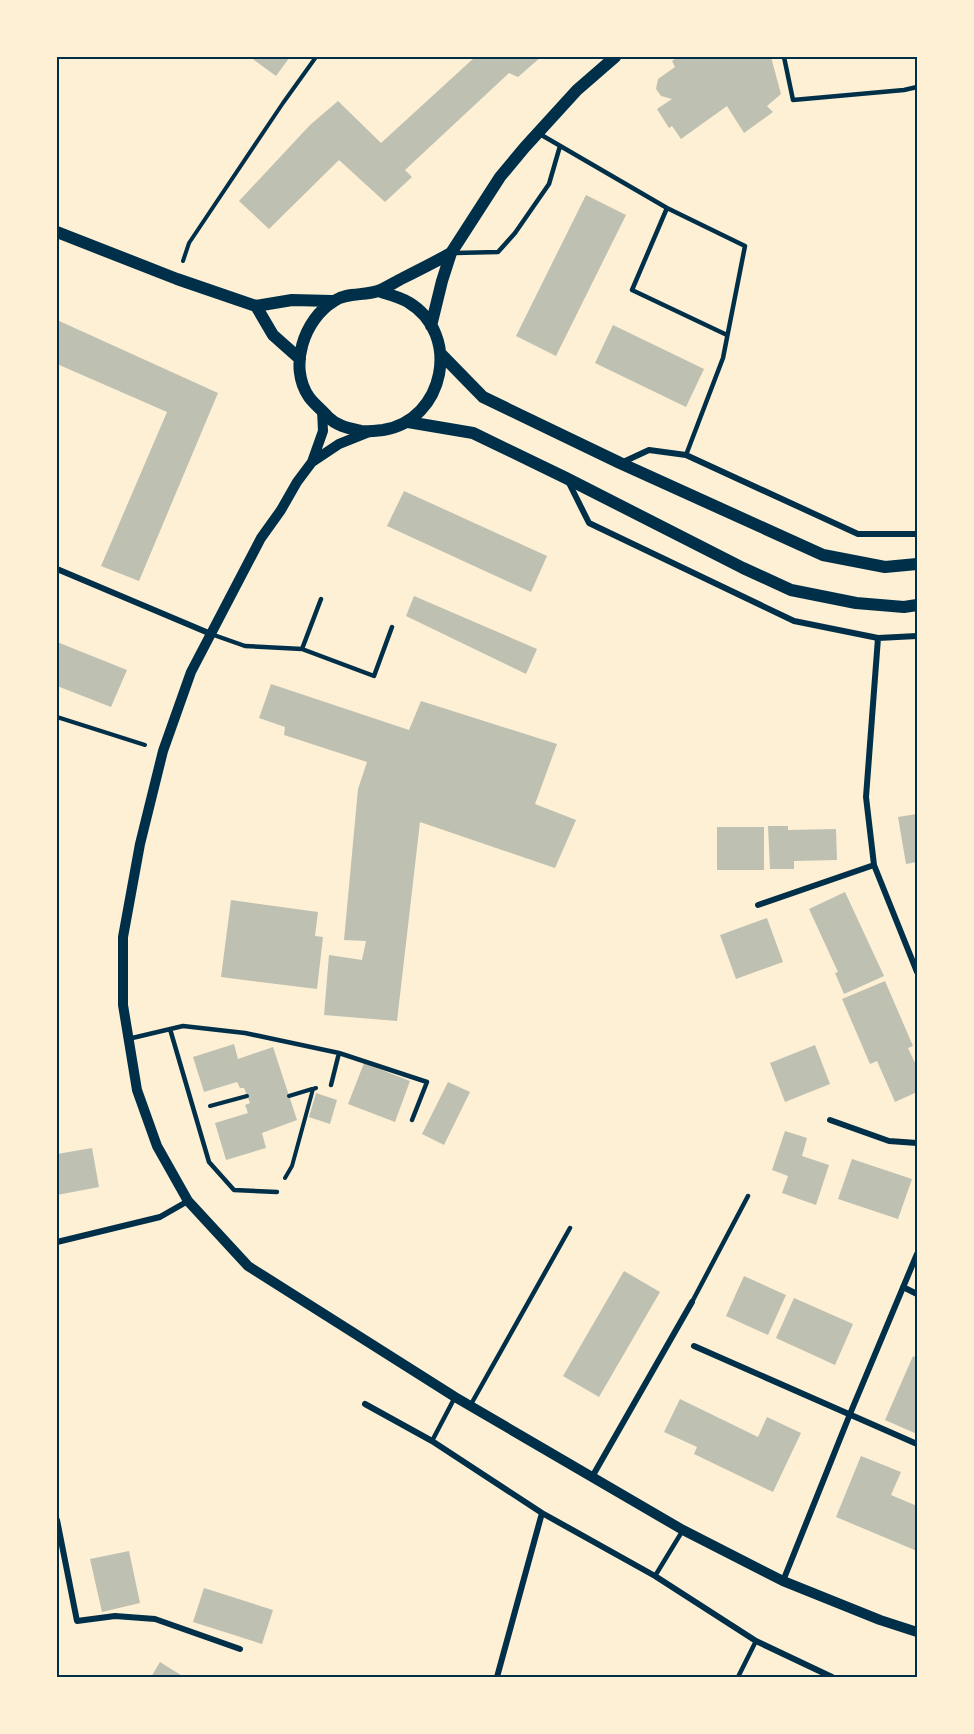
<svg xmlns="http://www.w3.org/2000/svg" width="974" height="1734" font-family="'IBM Plex Sans',sans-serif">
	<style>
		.building { fill: #bec0b2 }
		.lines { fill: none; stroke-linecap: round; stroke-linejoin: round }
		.path { stroke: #003049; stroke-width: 4 }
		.service { stroke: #003049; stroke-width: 4.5 }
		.minor { stroke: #003049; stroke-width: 6 }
		.tertiary { stroke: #003049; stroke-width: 10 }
		.secondary { stroke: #003049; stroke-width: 12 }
		.neatline { fill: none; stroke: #003049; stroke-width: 2 }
	</style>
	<rect width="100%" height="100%" fill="#fdf0d5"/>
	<!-- building -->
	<path class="building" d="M250 57H290L276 76Z
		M475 57H541L518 77 509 73 405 170 412 177 385 202 339 160 269 229 239 201 310 125 338 101 381 143Z
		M678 57H771L781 94 767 106 773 112 744 133 727 106 681 139 672 126 669 128 657 109 672 99 661 96 656 89 658 79 675 67 672 61Z
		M586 195 626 215 556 356 516 336Z
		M57 320 218 393 139 581 101 566 167 412 57 364Z
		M613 325 704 369 686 407 595 363Z
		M404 491 547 556 531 592 387 526Z
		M414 596 537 649 526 674 406 616Z
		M57 642 127 670 111 707 57 686Z
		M271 684 409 730 421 701 557 744 535 804 576 820 555 868 420 822 397 1021 324 1015 329 955 362 960 366 941 344 940 358 789 367 762 284 735 285 727 259 718Z
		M917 814V862L906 864 898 817Z
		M768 826H788V830L836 829 837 860 794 861V869H770Z
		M717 827H764V870H717Z
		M845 892 884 976 844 994 835 973 838 972 809 909Z
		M231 900 318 912 315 936 323 937 317 989 221 977Z
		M767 918 783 962 736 979 720 935Z
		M885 981 913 1046 908 1048 917 1067V1092L895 1102 877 1061 870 1064 842 999Z
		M234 1044 238 1059 273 1047 297 1120 262 1133 266 1148 226 1160 215 1123 248 1113 245 1105 250 1103 244 1088H240L237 1082 204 1092 193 1057Z
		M815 1045 830 1084 785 1102 770 1063Z
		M364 1063 410 1081 395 1122 348 1104Z
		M448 1082 470 1092 444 1145 422 1134Z
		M316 1093 337 1100 330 1124 309 1117Z
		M785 1131 807 1138 802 1156 829 1165 816 1205 782 1193 788 1176 772 1170Z
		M92 1148 99 1187 57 1195V1154Z
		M852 1159 912 1179 898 1219 838 1199Z
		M624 1271 660 1292 599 1397 563 1376Z
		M744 1276 786 1295 768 1335 726 1316Z
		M794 1298 853 1324 835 1365 776 1338Z
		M913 1356 917 1358V1434L885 1420Z
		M680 1399 758 1437 767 1417 801 1433 773 1492 694 1454 697 1447 664 1432Z
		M861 1456 901 1472 891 1495 917 1506V1551L836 1517Z
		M129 1551 140 1603 102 1612 90 1559Z
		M204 1588 273 1610 262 1644 193 1622Z
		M160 1662 184 1677H151Z"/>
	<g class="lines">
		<!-- path -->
		<path class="path" d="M183 261 189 243 283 103 316 57
			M57 717 145 745
			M289 1096 312 1089
			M210 1106 247 1096
			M285 1178 292 1166 313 1089 316 1088"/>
		<!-- service -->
		<path class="service" d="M784 57 793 100 904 90 917 87
			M538 133 667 208 745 246 723 358 686 455
			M667 208 632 290 727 335
			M455 253 498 252 515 233 549 184 560 146
			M211 634 245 646 302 649 374 676 392 627
			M302 649 321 599
			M170 1029 209 1162 234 1190 277 1192
			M128 1039 183 1026 245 1033 339 1053 427 1082 412 1120
			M331 1085 339 1053
			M692 1302 748 1196
			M470 1406 570 1228
			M432 1441 454 1399
			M655 1576 683 1530
			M738 1677 756 1641"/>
		<!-- minor -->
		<path class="minor" d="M621 463 649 450 686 455 858 534H917
			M568 481 589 523 794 621 878 638 917 636
			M57 569 211 634
			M878 638 866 797 874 865 917 972
			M758 905 874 865
			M830 1120 889 1141 917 1143
			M57 1242 160 1217 188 1201
			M903 1287 917 1294
			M694 1346 917 1444
			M365 1404 432 1441 542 1513 655 1576 756 1641 832 1677
			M592 1477 692 1302
			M57 1520 77 1621 115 1616 155 1619 240 1649
			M783 1581 850 1414 917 1254
			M497 1677 542 1513"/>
		<!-- tertiary -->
		<path class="tertiary" d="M369 432 339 444 312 462 297 482 281 510 261 538 191 672 163 751 140 844 123 937V1005L137 1090 157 1146 188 1201 248 1266 455 1397 683 1530 783 1581 880 1620 917 1632
			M312 462 323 431 322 410"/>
		<!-- secondary -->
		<path class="secondary" d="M57 232 177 279 256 306 292 300 332 301
			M378 291C388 294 400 297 408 302 462 334 445 420 383 430 375 431 369 432 361 431 348 428 337 426 328 417 322 410 314 404 309 397 288 367 304 319 334 301 347 292 364 296 378 291 386 288 395 282 403 278 419 270 435 262 451 253
			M256 306 273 335 300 359
			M431 326 442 281 451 253 500 177 525 147 577 90 615 57
			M441 354 483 397 620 463 823 555 885 567 917 564
			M408 422 473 433 566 478 743 568 791 590 856 603 904 607 917 605"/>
	</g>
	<!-- border -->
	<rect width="974" height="1734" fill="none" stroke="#fdf0d5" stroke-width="117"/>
	<rect x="58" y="58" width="858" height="1618" class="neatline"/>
</svg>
